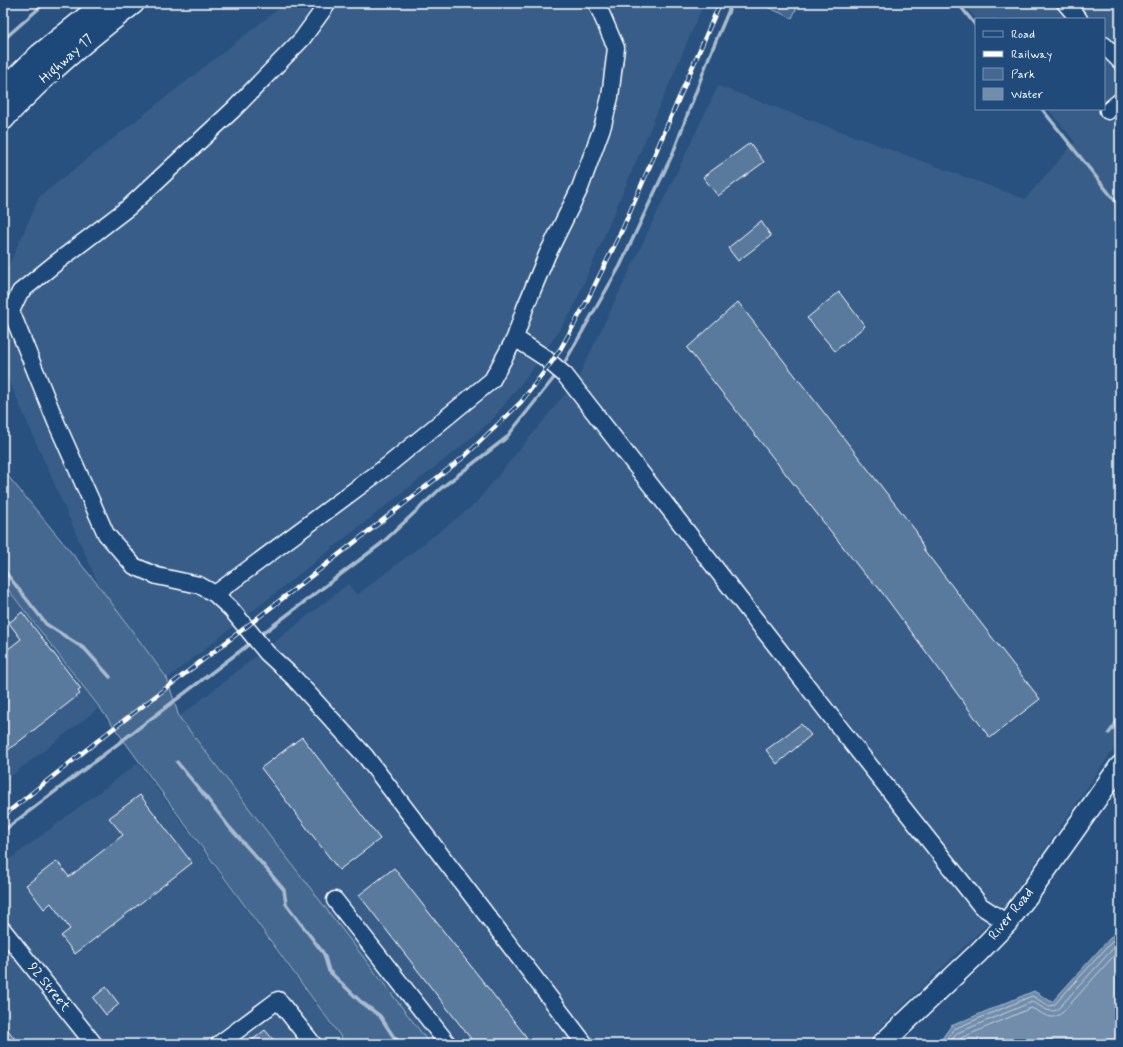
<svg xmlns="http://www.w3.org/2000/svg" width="1123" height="1047" font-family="Mynerve,sans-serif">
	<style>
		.built { fill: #375d88 }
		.green { fill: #446890; stroke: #a2b4c8 }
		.water { fill: #718dab; stroke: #aabbcd }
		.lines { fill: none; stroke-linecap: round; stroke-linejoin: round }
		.shore { stroke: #c6d1dd; stroke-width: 1 }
		.stream { stroke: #aabbcd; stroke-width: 3.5 }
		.building { fill: #5a7a9d; stroke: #fff }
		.minor-casing { stroke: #fff; stroke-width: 19 }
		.major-casing { stroke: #fff; stroke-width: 23 }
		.highway-casing { stroke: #fff; stroke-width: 25 }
		.minor { stroke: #1f4a7a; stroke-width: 16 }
		.major { stroke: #1f4a7a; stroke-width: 20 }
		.highway { stroke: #1f4a7a; stroke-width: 22 }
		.rail-casing { stroke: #fff; stroke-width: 4.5 }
		.rail { stroke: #1f4a7a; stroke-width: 3; stroke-dasharray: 9; stroke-linecap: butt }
		.labels { text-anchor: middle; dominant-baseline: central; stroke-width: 4; stroke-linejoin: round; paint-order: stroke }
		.street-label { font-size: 14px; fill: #fff; stroke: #1f4a7a }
	</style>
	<rect width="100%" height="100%" fill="#28517f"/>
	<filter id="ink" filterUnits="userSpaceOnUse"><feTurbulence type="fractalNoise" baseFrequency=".025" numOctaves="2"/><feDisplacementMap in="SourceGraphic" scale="8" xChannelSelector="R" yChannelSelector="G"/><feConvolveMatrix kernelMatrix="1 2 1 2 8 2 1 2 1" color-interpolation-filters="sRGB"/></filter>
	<g filter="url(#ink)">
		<!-- built -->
		<path class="built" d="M286 3H704L572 311 532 370 492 420 459 448 168 678 99 586 3 367V278L40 196Z
			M963 3H1120V740L1005 907 878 1030 866 1044H430L179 717 348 584 357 595 475 504 578 378 718 86 1025 199 1075 142 1048 109H1104V19H976Z
			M3 585 99 708 3 782Z
			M138 763 345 1044H3V864Z"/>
		<!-- green -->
		<path class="green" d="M758 3H799L792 18Z
			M3 470 99 586 167 678 179 717 430 1044H346L100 708 3 583Z"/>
		<!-- water -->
		<path class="water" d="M1120 927V1044H938L951 1026 1034 991 1052 1002Z"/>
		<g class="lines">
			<!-- shore -->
			<path class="shore" d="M942 1044 954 1029 1032 996 1049 1006 1054 1005 1120 933
				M949 1044 957 1033 1032 1002C1041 1005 1047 1014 1057 1010L1120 941
				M956 1044 961 1038 1031 1008C1044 1013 1050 1023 1063 1012L1120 949"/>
			<!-- stream -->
			<path class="stream" d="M958 3 976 26
				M3 40 45 3
				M1042 109 1120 207
				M562 367 620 266 673 153 709 57 732 3
				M3 569 46 624 85 649 110 677
				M258 637 382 543 440 489 506 438 557 374
				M1109 733 1120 718
				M177 762 205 796 230 828 264 866 284 890 286 904 324 954 329 971 360 1001 380 1016 393 1036 399 1042V1044
				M3 831 252 642"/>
		</g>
		<!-- building -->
		<path class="building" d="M750 143 764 162 718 196 703 177Z
			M761 221 771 236 738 261 728 248Z
			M839 292 865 326 835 351 807 318Z
			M738 302 916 531 924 550 1040 699 990 738 878 587 865 575 687 348Z
			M22 612 81 689 78 691 80 694 3 754V653L21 639 9 623Z
			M801 724 811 735 777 764 766 750Z
			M302 737 380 839 339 870 261 768Z
			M140 795 192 863 75 954 61 936 70 929 51 903 44 909 26 885 57 861 69 877 123 835 109 818Z
			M394 868 532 1044H475L359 895Z
			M106 987 119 1004 106 1015 93 998Z
			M3 1024 19 1044H3Z
			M265 1030 277 1044H247Z"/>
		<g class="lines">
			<!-- minor casing -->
			<g class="minor-casing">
				<path id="minor" d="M328 3 302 39 234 109 129 207 57 262 20 292 11 311 56 422 106 534 134 566 157 576 199 585 215 594 231 609 267 653 294 678 366 757 585 1044
					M596 3 597 4 616 48 610 97 603 125 580 188 547 255 525 308 515 338 544 357 565 375 843 732 981 906 1007 923
					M1065 3 1079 19
					M1104 45 1120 61
					M1108 111 1120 101
					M215 594 387 466 492 380 515 338
					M335 900 448 1044
					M3 930 94 1044
					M219 1044 278 1000 313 1044"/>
			</g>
			<!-- major casing -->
			<g class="major-casing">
				<path id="major" d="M882 1044 977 954 1007 923 1034 887 1120 766"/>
			</g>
			<!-- highway casing -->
			<g class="highway-casing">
				<path id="highway" d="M3 91 40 55 105 3
					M3 119C13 107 24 97 35 86 66 56 99 29 133 3"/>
			</g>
			<!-- minor -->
			<use href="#minor" class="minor"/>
			<!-- major -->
			<use href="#major" class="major"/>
			<!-- highway -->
			<use href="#highway" class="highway"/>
			<!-- rail casing -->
			<g class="rail-casing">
				<path id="rail" d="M3 816 110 731 246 627 465 456 521 402 551 363 561 348 586 303 623 228 720 3"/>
			</g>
			<!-- rail -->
			<use href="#rail" class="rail"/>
		</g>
	</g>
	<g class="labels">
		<!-- street labels -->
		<g class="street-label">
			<text transform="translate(66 59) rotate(-42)">Highway 17</text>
			<text transform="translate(1011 914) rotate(-51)">River Road</text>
			<text transform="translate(49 987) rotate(51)">92 Street</text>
		</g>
	</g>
	<!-- margin -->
	<rect width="1123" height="1047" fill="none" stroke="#1f4a7a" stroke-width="16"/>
	<rect x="8" y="8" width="1107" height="1031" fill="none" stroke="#fff" stroke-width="1.5" filter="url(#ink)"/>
	<!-- legend -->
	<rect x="975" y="18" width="130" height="92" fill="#1f4a7a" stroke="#7992af"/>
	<rect x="983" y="31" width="20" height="6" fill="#1f4a7a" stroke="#7992af"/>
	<text x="1011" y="38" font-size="12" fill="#ffffff">Road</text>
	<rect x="983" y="51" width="20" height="6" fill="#ffffff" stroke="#7992af"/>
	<text x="1011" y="58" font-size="12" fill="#ffffff">Railway</text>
	<rect x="983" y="68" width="20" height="12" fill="#446890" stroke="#7992af"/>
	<text x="1011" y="78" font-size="12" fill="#ffffff">Park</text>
	<rect x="983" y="88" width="20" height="12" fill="#718dab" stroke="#7992af"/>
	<text x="1011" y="98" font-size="12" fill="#ffffff">Water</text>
</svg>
